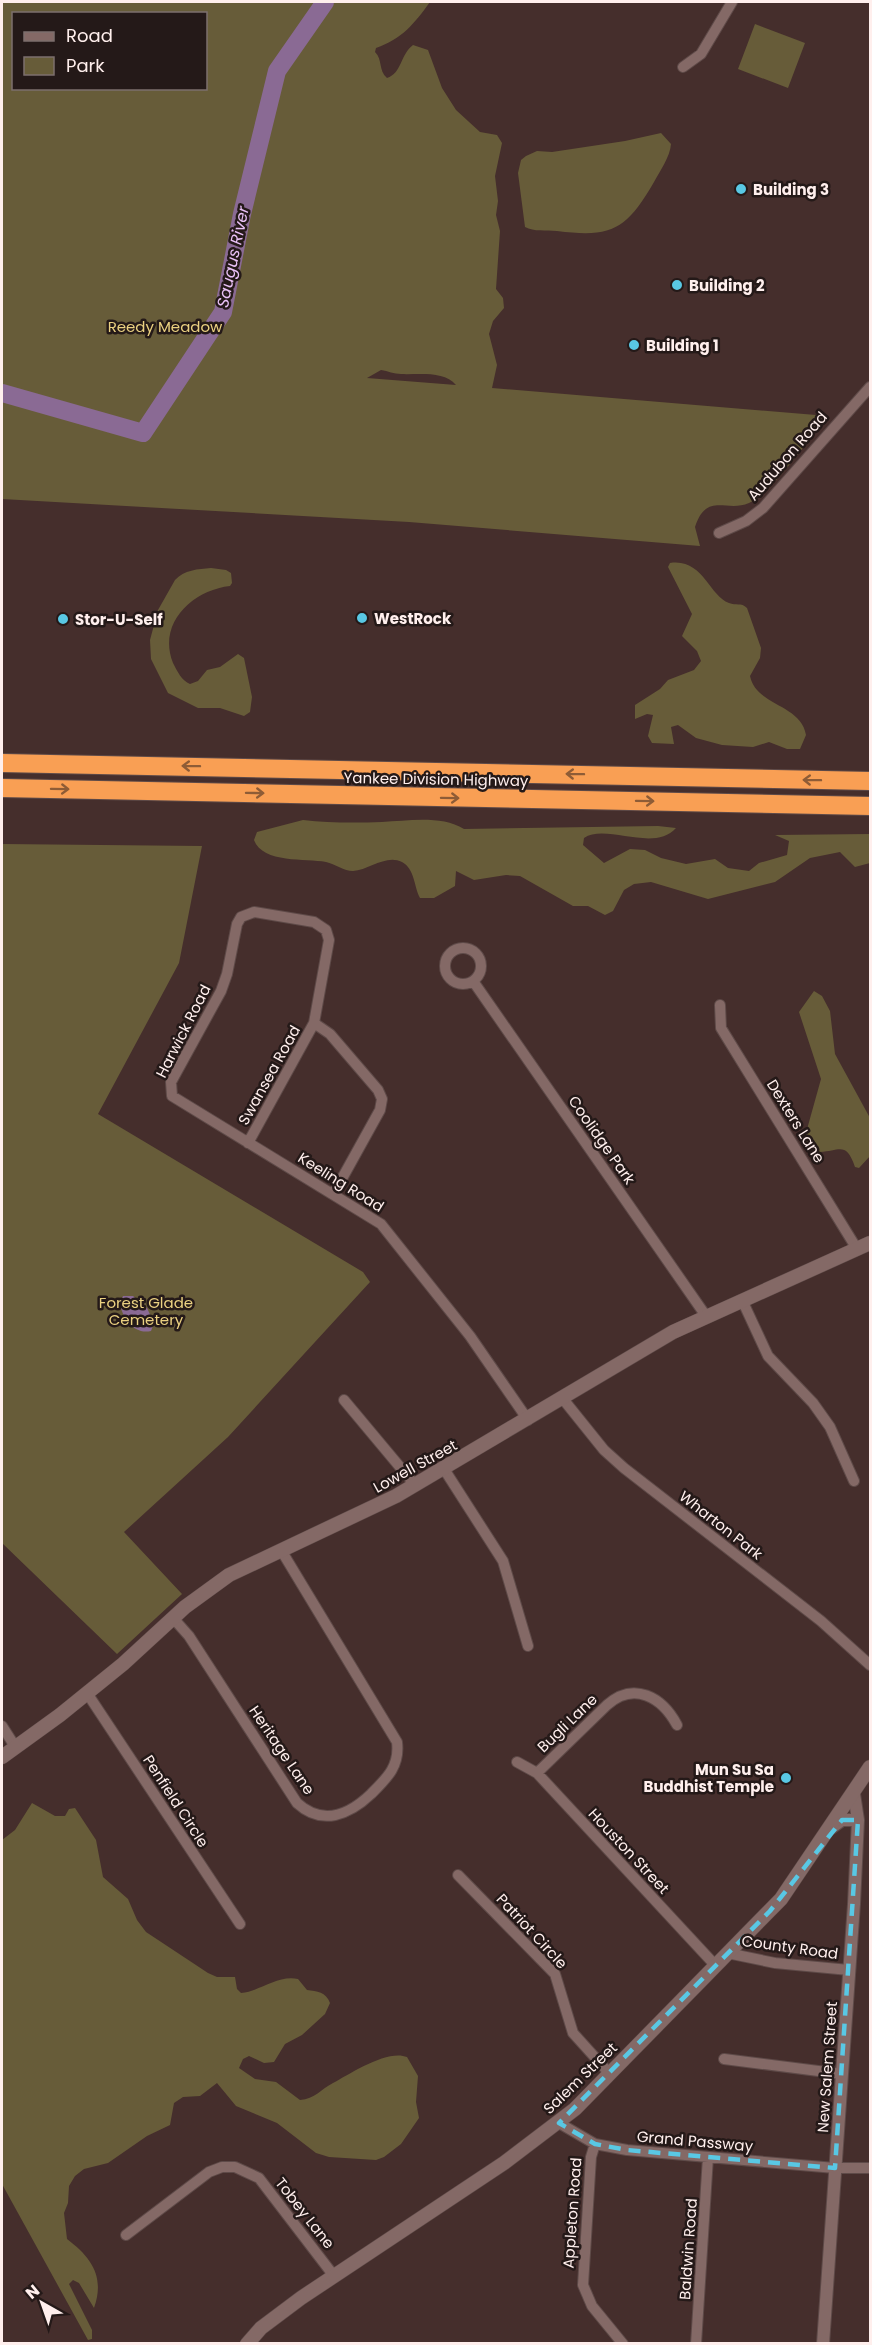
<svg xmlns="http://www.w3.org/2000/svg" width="872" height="2345" font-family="Poppins,sans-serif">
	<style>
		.green { fill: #675c39; fill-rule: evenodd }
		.water { fill: #8a6a94 }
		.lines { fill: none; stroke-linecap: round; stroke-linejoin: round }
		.river { stroke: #8a6a94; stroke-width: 18 }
		.minor-casing { stroke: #5e4a48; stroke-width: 12 }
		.tertiary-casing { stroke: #5e4a48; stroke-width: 14 }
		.secondary-casing { stroke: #5e4a48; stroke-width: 15 }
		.motorway-casing { stroke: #5e4a48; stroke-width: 20 }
		.minor { stroke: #846966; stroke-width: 10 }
		.tertiary { stroke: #846966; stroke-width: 12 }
		.secondary { stroke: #846966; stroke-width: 14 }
		.motorway { stroke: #f99f54; stroke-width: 18 }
		.oneway { stroke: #8e5c36 }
		.marked { fill: none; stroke: #59c8e4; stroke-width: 4.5; stroke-dasharray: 12 8; stroke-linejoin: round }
		.poi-dot { fill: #59c8e4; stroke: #241918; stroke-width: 2 }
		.labels { text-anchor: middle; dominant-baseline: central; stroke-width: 5; stroke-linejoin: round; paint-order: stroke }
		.poi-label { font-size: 15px; font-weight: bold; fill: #ffefed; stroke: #241918; text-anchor: start }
		.park-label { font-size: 15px; fill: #ebd181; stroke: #241918 }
		.street-label { font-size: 15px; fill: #ffefed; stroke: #241918 }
		.water-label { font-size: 16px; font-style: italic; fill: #eac2f7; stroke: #241918 }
	</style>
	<rect width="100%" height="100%" fill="#452e2c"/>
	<!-- green -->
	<path class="green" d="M2 2H430C414 24 402 39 376 48L375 52C383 60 378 70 387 78 402 73 400 55 413 45L428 50 442 88 456 110 480 132 497 135 502 143 495 176 498 201 496 215 500 231 496 289 503 298 504 308 493 321 489 334 497 365 492 388 828 416C811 436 771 494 749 503 726 513 707 491 695 527L700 546 409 522 2 499ZM14 14H206V88H14ZM381 370C388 371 394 374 401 374 417 375 444 370 456 385L367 378Z
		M755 24 805 43 788 88 738 69Z
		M661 133 671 144C670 157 660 171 654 182 626 230 612 238 557 231 546 230 534 232 525 227L518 173 521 160 526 156 537 151 552 152 625 141Z
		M670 563C703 558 709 596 729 603 736 606 741 602 747 608L761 648 760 658 750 676C756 706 801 704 806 735L800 749H787L769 742 753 747 722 745 696 738 678 725 671 727 674 744 652 743 648 736 653 715 647 714 635 719V705L660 689 668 680 694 670 701 661 697 651 682 636 692 614 668 567Z
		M211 568 226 570 231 573 232 583 230 586C193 590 157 623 173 663 177 671 182 681 190 684L198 681 207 670 220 667 238 654 244 658 252 697 250 712 244 716 220 708H198L168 693 151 659 150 640 158 610 175 580C184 570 198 569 211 568Z
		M303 820C328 823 356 823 382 822 408 821 441 815 464 829L658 826 676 828C654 853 606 823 584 838L583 845 604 863 630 849 645 850 661 858 686 864 715 859 728 868 749 871 759 863 787 855 789 841 775 835 870 834V863L855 867 840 852 810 858 775 882 708 899 651 882 634 884 624 890 613 911 605 915 588 906H573L520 876 506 875 474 880 456 871 455 886 434 898H420C414 887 415 869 402 862 386 854 369 870 353 871 344 871 335 864 326 862 306 858 263 864 254 840L257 832Z
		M2 844 202 846 179 963 98 1114 363 1272 370 1282 228 1437 124 1532 182 1594 117 1654 2 1543Z
		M814 991 822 996 830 1011 835 1054 870 1118V1156L859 1168 855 1167C846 1141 840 1151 820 1152L806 1145 804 1140 821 1079 799 1012Z
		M32 1803 55 1816H65L69 1809 75 1808 96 1840 103 1877 128 1899 137 1920 146 1932 208 1973 217 1977H235L237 1989 241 1993C261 1991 277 1975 298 1979L307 1990C317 1991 326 1992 330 2003L325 2014 302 2035 285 2044 274 2062 264 2063 249 2056 243 2059 239 2068 255 2079 276 2082 300 2100C315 2099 321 2089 333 2083 351 2073 388 2049 407 2057L418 2076 416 2102 419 2118 401 2144 384 2157 376 2160 329 2157 316 2153 277 2123 236 2106 217 2083 200 2096 183 2097 174 2103 170 2125 147 2136 108 2163 84 2169 75 2176 69 2186 68 2203 64 2213 67 2239C92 2258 105 2277 94 2308L79 2283 73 2280 69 2284 92 2330V2339L88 2340 2 2184V1840L15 1830Z"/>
	<!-- water -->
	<path class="water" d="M123 1296H133L147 1308 154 1323 151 1331C134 1335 122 1318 120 1303Z"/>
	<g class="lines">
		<!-- river -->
		<path class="river" d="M2 393 143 433 223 312 242 214 277 71 325 2"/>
		<!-- minor casing -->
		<g class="minor-casing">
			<path id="minor" d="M683 67 701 54 732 2
				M719 533 746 521 763 508 870 387
				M445 966a18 18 0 1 1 36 0a18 18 0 1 1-36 0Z
				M473 981 706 1316
				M720 1005 721 1028 857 1249
				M314 1023 330 1034 378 1090 382 1099 380 1110 334 1193
				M248 1143 314 1023 329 940 326 930 314 922 254 912 241 917 237 924 227 974 221 991 171 1082 172 1096 381 1224 470 1336 528 1420
				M742 1300 768 1356 813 1403 830 1427 854 1481
				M563 1399 604 1450 624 1468 821 1621 870 1665
				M344 1400 415 1485
				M444 1469 503 1561 528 1646
				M173 1618 189 1636 297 1803C322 1826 349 1815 371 1794 387 1778 400 1766 397 1742L281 1550
				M87 1693 240 1924
				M2 1726 16 1748
				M517 1762 537 1773 715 1965
				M537 1773 607 1705C634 1681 662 1697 677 1725
				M458 1875 555 1974 573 2033 610 2074
				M727 1953 775 1963 849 1970
				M724 2059 842 2074
				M559 2123 595 2144 627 2150 835 2168H870
				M595 2144 591 2157 583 2285 592 2306 623 2344
				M126 2235 209 2172 222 2167H235L259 2178 334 2276
				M696 2344 708 2157"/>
		</g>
		<!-- tertiary casing -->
		<g class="tertiary-casing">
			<path id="tertiary" d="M831 1828 842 1820H858
				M823 2344 854 1904 858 1820 854 1794"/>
		</g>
		<!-- secondary casing -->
		<g class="secondary-casing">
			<path id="secondary" d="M2 1757 60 1715 123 1664 185 1607 229 1575 396 1496 673 1332 870 1243
				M247 2344 261 2328 301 2298 504 2163 575 2109 781 1899 870 1767"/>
		</g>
		<!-- motorway casing -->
		<g class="motorway-casing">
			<path id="motorway" d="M2 763 870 781
				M2 788 870 806"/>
		</g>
		<!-- minor -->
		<use href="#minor" class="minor"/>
		<!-- tertiary -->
		<use href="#tertiary" class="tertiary"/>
		<!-- secondary -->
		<use href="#secondary" class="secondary"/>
		<!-- motorway -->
		<use href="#motorway" class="motorway"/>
	</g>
	<!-- one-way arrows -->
	<defs><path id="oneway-shaft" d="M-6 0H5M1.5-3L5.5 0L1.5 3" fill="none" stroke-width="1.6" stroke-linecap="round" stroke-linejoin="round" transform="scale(1.5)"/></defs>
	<g class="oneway">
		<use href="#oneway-shaft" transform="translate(191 766) rotate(-179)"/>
		<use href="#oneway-shaft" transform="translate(575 774) rotate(-179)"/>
		<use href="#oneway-shaft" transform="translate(812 780) rotate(-179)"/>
		<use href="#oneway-shaft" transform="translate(60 789) rotate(1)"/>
		<use href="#oneway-shaft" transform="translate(255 793) rotate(1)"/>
		<use href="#oneway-shaft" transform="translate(450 798) rotate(1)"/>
		<use href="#oneway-shaft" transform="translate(645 801) rotate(1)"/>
	</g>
	<!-- marked area -->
	<path class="marked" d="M842 1820H858L835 2168 627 2150 595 2144 559 2123 770 1911Z"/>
	<!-- markers -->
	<g class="poi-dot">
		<circle cx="741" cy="189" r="6"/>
		<circle cx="677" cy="285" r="6"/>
		<circle cx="634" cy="345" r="6"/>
		<circle cx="362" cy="618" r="6"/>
		<circle cx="63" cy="619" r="6"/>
		<circle cx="786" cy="1778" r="6"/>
	</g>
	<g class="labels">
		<!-- poi labels -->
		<g class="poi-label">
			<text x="753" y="189">Building 3</text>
			<text x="689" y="285">Building 2</text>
			<text x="646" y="345">Building 1</text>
			<text x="374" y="618">WestRock</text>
			<text x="75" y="619">Stor-U-Self</text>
			<text x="774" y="1769" text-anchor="end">Mun Su Sa<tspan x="774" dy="17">Buddhist Temple</tspan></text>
		</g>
		<!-- park labels -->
		<g class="park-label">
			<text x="165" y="326">Reedy Meadow</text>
			<text x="146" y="1302">Forest Glade<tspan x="146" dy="17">Cemetery</tspan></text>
		</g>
		<!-- street labels -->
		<g class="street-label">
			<text transform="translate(787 456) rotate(-49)">Audubon Road</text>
			<text transform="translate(436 779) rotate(1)">Yankee Division Highway</text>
			<text transform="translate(183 1031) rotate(-63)">Harwick Road</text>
			<text transform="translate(269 1075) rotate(-61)">Swansea Road</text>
			<text transform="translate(796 1121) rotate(58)">Dexters Lane</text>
			<text transform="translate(602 1140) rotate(55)">Coolidge Park</text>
			<text transform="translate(341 1182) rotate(32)">Keeling Road</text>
			<text transform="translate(415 1466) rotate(-29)">Lowell Street</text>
			<text transform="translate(721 1525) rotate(38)">Wharton Park</text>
			<text transform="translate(567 1723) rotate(-44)">Bugli Lane</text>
			<text transform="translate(282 1750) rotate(56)">Heritage Lane</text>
			<text transform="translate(176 1801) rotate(57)">Penfield Circle</text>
			<text transform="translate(629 1851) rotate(47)">Houston Street</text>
			<text transform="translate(532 1931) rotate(47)">Patriot Circle</text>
			<text transform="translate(790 1947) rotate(8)">County Road</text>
			<text transform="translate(827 2067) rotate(-86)">New Salem Street</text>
			<text transform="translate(580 2078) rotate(-44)">Salem Street</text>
			<text transform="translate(695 2141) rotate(5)">Grand Passway</text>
			<text transform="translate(305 2213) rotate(52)">Tobey Lane</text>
			<text transform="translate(572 2213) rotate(-86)">Appleton Road</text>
			<text transform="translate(688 2249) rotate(-86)">Baldwin Road</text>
		</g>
		<!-- water labels -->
		<g class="water-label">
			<text transform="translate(233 257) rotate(-78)">Saugus River</text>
		</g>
	</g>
	<!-- border -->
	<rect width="872" height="2345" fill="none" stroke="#ffefed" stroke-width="6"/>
	<!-- legend -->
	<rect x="12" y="12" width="195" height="78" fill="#241918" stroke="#7c6f6d" stroke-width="1.5"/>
	<rect x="24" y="32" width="30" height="9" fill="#846966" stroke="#7c6f6d" stroke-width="1.5"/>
	<text x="66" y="42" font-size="18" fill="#ffefed">Road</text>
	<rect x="24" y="57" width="30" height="18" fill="#675c39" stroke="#7c6f6d" stroke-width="1.5"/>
	<text x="66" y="72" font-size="18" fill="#ffefed">Park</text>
	<!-- north arrow -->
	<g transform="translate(42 2303) rotate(320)" stroke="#241918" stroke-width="4.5" paint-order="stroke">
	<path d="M0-4.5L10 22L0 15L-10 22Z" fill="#ffefed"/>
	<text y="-9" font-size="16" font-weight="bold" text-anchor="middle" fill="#ffefed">N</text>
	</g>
</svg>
